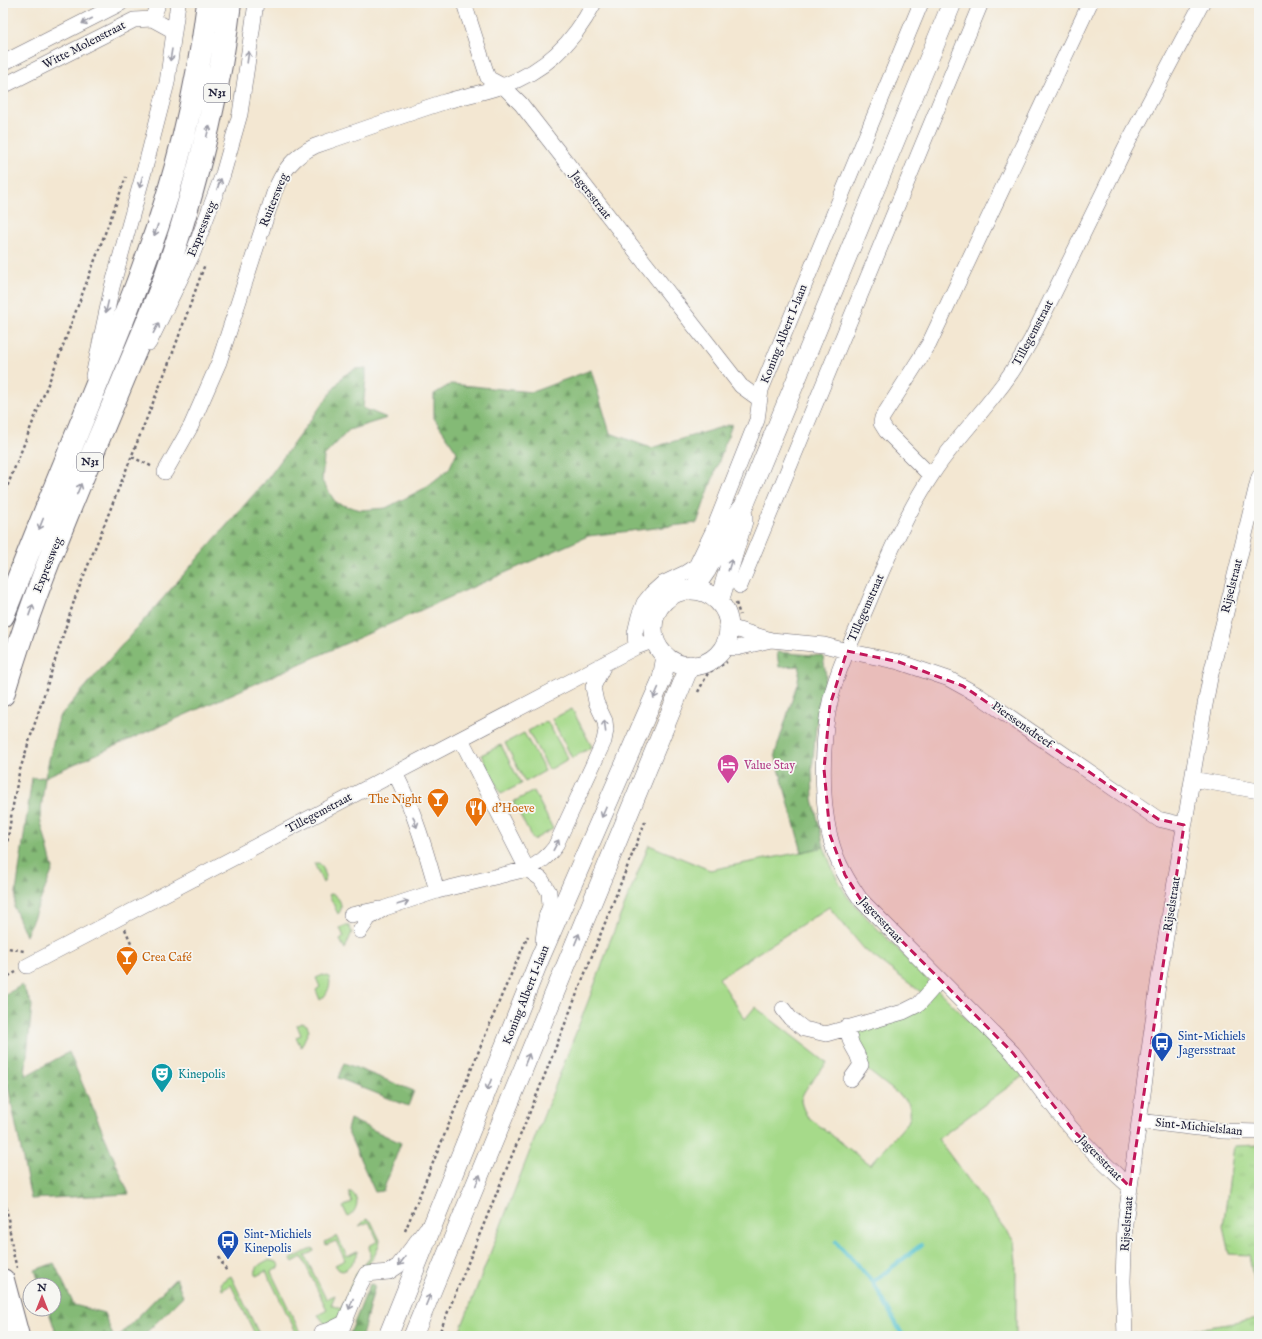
<svg xmlns="http://www.w3.org/2000/svg" width="1262" height="1339" font-family="'IM FELL English',serif">
	<style>
		.grass { fill: #a6da8a; stroke: #647e62; fill-rule: evenodd }
		.forest { fill: url(#forest-firs); stroke: #536e58 }
		.park { fill: url(#park-tufts); stroke: #647e62 }
		.lines { fill: none; stroke-linecap: round; stroke-linejoin: round }
		.stream { stroke: #55c2cd; stroke-width: 4.5 }
		.minor-casing { stroke: #6b6770; stroke-width: 16 }
		.major-casing { stroke: #6b6770; stroke-width: 20 }
		.highway-casing { stroke: #6b6770; stroke-width: 24 }
		.path { stroke: #6b6770; stroke-width: 2.5; stroke-dasharray: 3 3; stroke-linecap: butt }
		.minor { stroke: #fff; stroke-width: 15 }
		.major { stroke: #fff; stroke-width: 19 }
		.highway { stroke: #fff; stroke-width: 22 }
		.oneway { stroke: #9c9ca7 }
		.marked { fill: #c2185b; fill-opacity: 0.2; stroke: #c2185b; stroke-width: 3; stroke-dasharray: 8 5; stroke-linejoin: round }
		.labels { text-anchor: middle; dominant-baseline: central; stroke-width: 3.5; stroke-linejoin: round; paint-order: stroke }
		.shield { fill: #f6f6f2; stroke: #626272; stroke-width: 1 }
		.shield-label { font-size: 11px; font-weight: bold; fill: #22223b }
		.street-label { font-size: 12px; fill: #22223b; stroke: #f6f6f2 }
		.hotel-label { font-size: 12px; fill: #b23c85; stroke: #f6f6f2; text-anchor: start }
		.food-label { font-size: 12px; fill: #c56008; stroke: #f6f6f2; text-anchor: start }
		.transit-label { font-size: 12px; fill: #164399; stroke: #f6f6f2; text-anchor: start }
		.culture-label { font-size: 12px; fill: #0d838f; stroke: #f6f6f2; text-anchor: start }
	</style>
	<defs>
		<pattern id="forest-firs" width="22" height="20" patternUnits="userSpaceOnUse"><rect width="22" height="20" fill="#84ba76"/><path d="M5 1l3.5 6h-7zM16 11l3.5 6h-7z" fill="#6c9762"/></pattern>
		<pattern id="park-tufts" width="24" height="20" patternUnits="userSpaceOnUse"><rect width="24" height="20" fill="#a6da8a"/><path d="M3 7l-1-3M5 7V3M7 7l1-3M15 17l-1-3M17 17v-4M19 17l1-3" fill="none" stroke="#8fbb78"/></pattern>
	</defs>
	<rect width="100%" height="100%" fill="#f6f6f2"/>
	<filter id="ink" filterUnits="userSpaceOnUse"><feTurbulence type="fractalNoise" baseFrequency=".025" numOctaves="2"/><feDisplacementMap in="SourceGraphic" scale="8" xChannelSelector="R" yChannelSelector="G"/><feConvolveMatrix kernelMatrix="1 2 1 2 8 2 1 2 1" color-interpolation-filters="sRGB"/></filter>
	<filter id="wash" filterUnits="userSpaceOnUse"><feTurbulence type="fractalNoise" baseFrequency=".012" numOctaves="4" result="noise"/><feDisplacementMap in="SourceGraphic" scale="16" xChannelSelector="R" yChannelSelector="G"/><feGaussianBlur stdDeviation="0.9" result="paint"/><feColorMatrix in="noise" values="0 0 0 0 0 0 0 0 0 0 0 0 0 0 0 0 0 1.4 0 .05"/><feComposite in="paint" operator="in"/></filter>
	<g filter="url(#wash)">
		<rect width="100%" height="100%" fill="#f3e7d2"/>
		<!-- grass -->
		<path class="grass" d="M572 709 592 747 572 758 552 719Z
			M547 721 568 759 549 770 528 731Z
			M524 733 545 771 525 782 505 743Z
			M501 745 521 784 501 794 481 755Z
			M534 791 553 829 533 840 513 802Z
			M649 845 710 870 802 852 824 847 834 873 847 896 866 917 1023 1076 938 1139 1014 1241 1016 1263V1336H458L601 968 610 941ZM829 907 865 950 926 996 846 1027 861 1065 908 1102C911 1110 911 1114 908 1122L870 1165 807 1116C805 1112 802 1107 801 1101 801 1091 820 1072 827 1063L755 1007 745 1019 719 978Z
			M314 863H319L322 866 326 876 324 882 323 883Z
			M330 894C339 894 345 908 338 914L329 895Z
			M344 926H349L352 932 345 949 340 940 344 937 340 928Z
			M323 975 329 977C332 984 327 996 320 1000L316 990 320 987 316 978Z
			M302 1023 307 1025 309 1030 301 1047 296 1037 301 1035 297 1025Z
			M348 1192H351C361 1199 357 1211 348 1217L343 1207 352 1202Z
			M366 1219 371 1221 380 1240 379 1245 374 1257 361 1272 337 1322 325 1324 318 1315 327 1310 302 1257 293 1262 291 1259 313 1248 314 1251 305 1256 326 1299 335 1295 331 1305 341 1309 355 1276 370 1258V1252L369 1246 378 1241 369 1222 359 1226Z
			M337 1236 347 1256 357 1251C357 1253 358 1254 357 1255 357 1258 346 1270 343 1271L339 1270 335 1265 345 1260 336 1241 326 1245 325 1242Z
			M268 1260 277 1262 280 1267 271 1272 302 1336H298L266 1271 256 1276C254 1266 261 1264 268 1260Z
			M231 1276 260 1336H256L231 1285 222 1290 221 1282Z"/>
		<!-- forest -->
		<path class="forest" d="M366 368V379L363 408 387 418 349 430 324 456 322 481 336 503 361 510 386 508 425 488 449 469 457 452 434 418V394L451 384 532 392 591 370 610 433 651 448 732 424 697 523 588 536 45 777 40 818 53 869 26 936 14 907 32 778 45 777 59 717 268 478 343 376 355 369Z
			M777 652 823 656 826 676 816 727 812 770 813 799 824 847 802 852 775 754 798 681 800 666 779 667Z
			M22 985 32 1005 25 1076 69 1052 129 1194 31 1199 8 1086 3 1042V996Z
			M344 1063 414 1091 408 1106 338 1078Z
			M350 1119 401 1143 383 1191 375 1192 347 1130Z
			M54 1263 74 1305 104 1313 113 1336H57L48 1309H54V1285H40L35 1270Z
			M176 1278 183 1296 143 1336H119Z
			M370 1284 375 1285 362 1336H349Z"/>
		<!-- park -->
		<path class="park" d="M1259 1145V1315L1249 1255 1229 1254 1223 1227 1234 1146Z
			M1259 1319V1336H1153Z"/>
		<g class="lines">
			<!-- stream -->
			<path class="stream" d="M836 1242 873 1282
				M903 1336 873 1282 921 1245"/>
		</g>
	</g>
	<g filter="url(#ink)">
		<g class="lines">
			<!-- minor casing -->
			<g class="minor-casing">
				<path id="minor" d="M464 3 488 78 503 86 521 104 741 386 759 399
					M152 19 157 7V3
					M3 63 121 3
					M3 86 134 20 152 19 174 31
					M149 343 193 253 223 174 240 114 256 3
					M93 376 112 287 145 168 167 83 178 3
					M165 472 191 426 219 362 274 193C282 171 294 156 315 146 358 131 401 116 444 102 463 96 483 93 502 86 544 72 574 42 594 3
					M931 476 886 431 881 423 882 418 929 344 1090 3
					M740 586 981 3
					M729 627 771 640 824 645 847 651 899 662 949 679 978 695 1158 819 1184 825
					M636 647 635 633 639 616 644 603 652 593 662 584 685 573 696 566 713 531 757 420 761 390 921 3
					M723 647 737 648 771 640
					M461 739 527 869 541 879 549 892 550 906 546 917 543 941
					M395 773C414 810 426 851 437 891
					M1192 779 1259 791
					M351 915 379 909
					M360 931 369 918 385 908 437 891 527 869C539 864 547 858 555 847L604 741 606 730 605 721 596 702 593 687 605 663
					M27 966 636 647 655 640
					M783 1009 790 1018 804 1029 826 1034 903 1012 919 1004 940 980
					M846 1027 852 1045 857 1054 861 1065 851 1079
					M1139 1121 1223 1131 1259 1132
					M1130 1187C1101 1161 1073 1133 1050 1102 1037 1086 1026 1069 1013 1053L861 900C849 883 838 865 832 844 819 800 821 724 836 680 845 652 859 626 870 599 888 556 907 512 933 473 952 444 976 420 997 392 1010 376 1021 358 1031 340L1125 148 1202 3
					M322 1332 330 1330 344 1323
					M339 1336 358 1289 366 1274 389 1272 398 1266 426 1229
					M1125 1336 1123 1281 1125 1223 1159 978 1200 732 1210 678 1259 477"/>
			</g>
			<!-- major casing -->
			<g class="major-casing">
				<path id="major" d="M693 590 706 571 734 518 744 506 952 3
					M653 628a38 38 0 1 1 76 0a38 38 0 1 1-76 0Z
					M719 602 743 521V515
					M388 1336 540 958 662 679 666 656
					M413 1336 690 665"/>
			</g>
			<!-- highway casing -->
			<g class="highway-casing">
				<path id="highway" d="M3 616C30 548 58 479 86 411 106 361 127 313 145 262 176 179 197 91 208 3
					M3 695C36 582 84 475 129 366 141 337 154 307 165 277 196 188 219 97 230 3
					M3 1280 18 1336"/>
			</g>
			<!-- path -->
			<path class="path" d="M132 457 153 467
				M3 497 58 359 126 177
				M736 603 740 615
				M698 692 708 673 727 662
				M3 871 12 811 19 773 75 598 172 355 205 264
				M125 929 132 945
				M3 947 24 951
				M3 979 16 972
				M3 1183 13 1253 17 1268
				M405 1231 501 997 528 936
				M219 1257 227 1272
				M438 1336 538 1092 645 822"/>
			<!-- minor -->
			<use href="#minor" class="minor"/>
			<!-- major -->
			<use href="#major" class="major"/>
			<!-- highway -->
			<use href="#highway" class="highway"/>
		</g>
		<!-- one-way arrows -->
		<defs><path id="oneway-shaft" d="M-6 0H5M1.5-3L5.5 0L1.5 3" fill="none" stroke-width="1.6" stroke-linecap="round" stroke-linejoin="round"/></defs>
		<g class="oneway">
			<use href="#oneway-shaft" transform="translate(87 21) rotate(153)"/>
			<use href="#oneway-shaft" transform="translate(171 55) rotate(99)"/>
			<use href="#oneway-shaft" transform="translate(248 57) rotate(-82)"/>
			<use href="#oneway-shaft" transform="translate(208 131) rotate(-77)"/>
			<use href="#oneway-shaft" transform="translate(141 182) rotate(105)"/>
			<use href="#oneway-shaft" transform="translate(219 184) rotate(-69)"/>
			<use href="#oneway-shaft" transform="translate(156 230) rotate(108)"/>
			<use href="#oneway-shaft" transform="translate(107 307) rotate(103)"/>
			<use href="#oneway-shaft" transform="translate(156 328) rotate(-63)"/>
			<use href="#oneway-shaft" transform="translate(79 489) rotate(-68)"/>
			<use href="#oneway-shaft" transform="translate(41 524) rotate(112)"/>
			<use href="#oneway-shaft" transform="translate(730 565) rotate(-73)"/>
			<use href="#oneway-shaft" transform="translate(31 610) rotate(-70)"/>
			<use href="#oneway-shaft" transform="translate(656 693) rotate(114)"/>
			<use href="#oneway-shaft" transform="translate(605 726) rotate(-96)"/>
			<use href="#oneway-shaft" transform="translate(604 812) rotate(114)"/>
			<use href="#oneway-shaft" transform="translate(415 822) rotate(71)"/>
			<use href="#oneway-shaft" transform="translate(556 845) rotate(-62)"/>
			<use href="#oneway-shaft" transform="translate(403 903) rotate(-18)"/>
			<use href="#oneway-shaft" transform="translate(577 939) rotate(-68)"/>
			<use href="#oneway-shaft" transform="translate(527 1059) rotate(-68)"/>
			<use href="#oneway-shaft" transform="translate(489 1085) rotate(112)"/>
			<use href="#oneway-shaft" transform="translate(478 1180) rotate(-68)"/>
			<use href="#oneway-shaft" transform="translate(402 1261) rotate(127)"/>
			<use href="#oneway-shaft" transform="translate(428 1300) rotate(-68)"/>
			<use href="#oneway-shaft" transform="translate(351 1304) rotate(111)"/>
		</g>
	</g>
	<!-- marked area -->
	<path class="marked" d="M847 651 899 662 963 686 1158 819 1184 825 1130 1187 1072 1129 1013 1053 861 900 845 875 830 835 824 769 830 705Z"/>
	<!-- icons -->
	<defs>
		<g id="hotel-pin" transform="scale(1.15)"><path d="M0 17L-7.5 6A9.5 9.5 0 1 1 7.5 6Z" fill="#d1479c" stroke="#f6f6f2"/><path d="M-6-4.5h1.5V1H6V5H4.5V3h-9V5H-6ZM-4 0a1.8 1.8 0 1 1 3.6 0ZM.5 0V-2.5h3Q6-2.5 6 0Z" fill="#fff"/></g>
		<g id="bar-pin" transform="scale(1.15)"><path d="M0 17L-7.5 6A9.5 9.5 0 1 1 7.5 6Z" fill="#e8710a" stroke="#f6f6f2"/><path d="M-6-5H6L.8 .8V4.5H3.5V6h-7V4.5H-.8V.8Z" fill="#fff"/></g>
		<g id="restaurant-pin" transform="scale(1.15)"><path d="M0 17L-7.5 6A9.5 9.5 0 1 1 7.5 6Z" fill="#e8710a" stroke="#f6f6f2"/><path d="M-5-6h1v4h1v-4h1v4h1v-4h1v5L-1.5 .5V6h-2V.5L-5-1ZM5-6V6H3V1.5H1.5Q1.5-4 5-6Z" fill="#fff"/></g>
		<g id="bus-pin" transform="scale(1.15)"><path d="M0 17L-7.5 6A9.5 9.5 0 1 1 7.5 6Z" fill="#1a4fb4" stroke="#f6f6f2"/><path d="M-5-6H5V4H4V6H2V4H-2V6H-4V4H-5ZM-3.5-4V0h7V-4ZM-3.5 1.2v1.5H-2V1.2ZM2 1.2v1.5H3.5V1.2Z" fill="#fff"/></g>
		<g id="theatre-pin" transform="scale(1.15)"><path d="M0 17L-7.5 6A9.5 9.5 0 1 1 7.5 6Z" fill="#0f9aa8" stroke="#f6f6f2"/><path d="M-5-5.5Q0-4 5-5.5V0Q5 5 0 6Q-5 5-5 0ZM-3.3-2.5H-1v1.5H-3.3ZM1-2.5H3.3v1.5H1ZM-2.8 1Q0 5.5 2.8 1Z" fill="#fff"/></g>
	</defs>
	<g fill-rule="evenodd">
		<use href="#hotel-pin" x="728" y="765"/>
		<use href="#bar-pin" x="438" y="799"/>
		<use href="#restaurant-pin" x="476" y="808"/>
		<use href="#bar-pin" x="127" y="957"/>
		<use href="#bus-pin" x="1162" y="1043"/>
		<use href="#theatre-pin" x="162" y="1074"/>
		<use href="#bus-pin" x="228" y="1241"/>
	</g>
	<g class="labels">
		<!-- shield labels -->
		<g class="shield">
			<rect x="204" y="84" width="26" height="18" rx="3"/>
			<rect x="77" y="453" width="26" height="18" rx="3"/>
		</g>
		<g class="shield-label">
			<text x="217" y="93">N31</text>
			<text x="90" y="462">N31</text>
		</g>
		<!-- street labels -->
		<g class="street-label">
			<text transform="translate(84 45) rotate(-27)">Witte Molenstraat</text>
			<text transform="translate(591 195) rotate(52)">Jagersstraat</text>
			<text transform="translate(274 200) rotate(-68)">Ruitersweg</text>
			<text transform="translate(202 229) rotate(-68)">Expressweg</text>
			<text transform="translate(1033 333) rotate(-62)">Tillegemstraat</text>
			<text transform="translate(784 334) rotate(-68)">Koning Albert I-laan</text>
			<text transform="translate(48 565) rotate(-68)">Expressweg</text>
			<text transform="translate(1232 586) rotate(-76)">Rijselstraat</text>
			<text transform="translate(866 608) rotate(-66)">Tillegemstraat</text>
			<text transform="translate(1022 725) rotate(35)">Pierssensdreef</text>
			<text transform="translate(319 813) rotate(-28)">Tillegemstraat</text>
			<text transform="translate(1172 904) rotate(-81)">Rijselstraat</text>
			<text transform="translate(881 920) rotate(47)">Jagersstraat</text>
			<text transform="translate(526 995) rotate(-68)">Koning Albert I-laan</text>
			<text transform="translate(1199 1127) rotate(6)">Sint-Michielslaan</text>
			<text transform="translate(1100 1158) rotate(46)">Jagersstraat</text>
			<text transform="translate(1127 1224) rotate(-86)">Rijselstraat</text>
		</g>
		<!-- hotel labels -->
		<g class="hotel-label">
			<text x="744" y="765">Value Stay</text>
		</g>
		<!-- food labels -->
		<g class="food-label">
			<text x="422" y="799" text-anchor="end">The Night</text>
			<text x="492" y="808">d'Hoeve</text>
			<text x="142" y="957">Crea Café</text>
		</g>
		<!-- transit labels -->
		<g class="transit-label">
			<text x="1178" y="1036">Sint-Michiels<tspan x="1178" dy="14">Jagersstraat</tspan></text>
			<text x="244" y="1234">Sint-Michiels<tspan x="244" dy="14">Kinepolis</tspan></text>
		</g>
		<!-- culture labels -->
		<g class="culture-label">
			<text x="178" y="1074">Kinepolis</text>
		</g>
	</g>
	<!-- margin -->
	<rect width="1262" height="1339" fill="none" stroke="#f6f6f2" stroke-width="16"/>
	<!-- north arrow -->
	<g transform="translate(42 1297)"><circle r="19" fill="#f6f6f2" stroke="#a1a1a9"/>
	<path d="M0-3L7 15L0 10L-7 15Z" fill="#d1495b"/>
	<text y="-6" font-size="11" font-weight="bold" text-anchor="middle" fill="#22223b">N</text>
	</g>
</svg>
